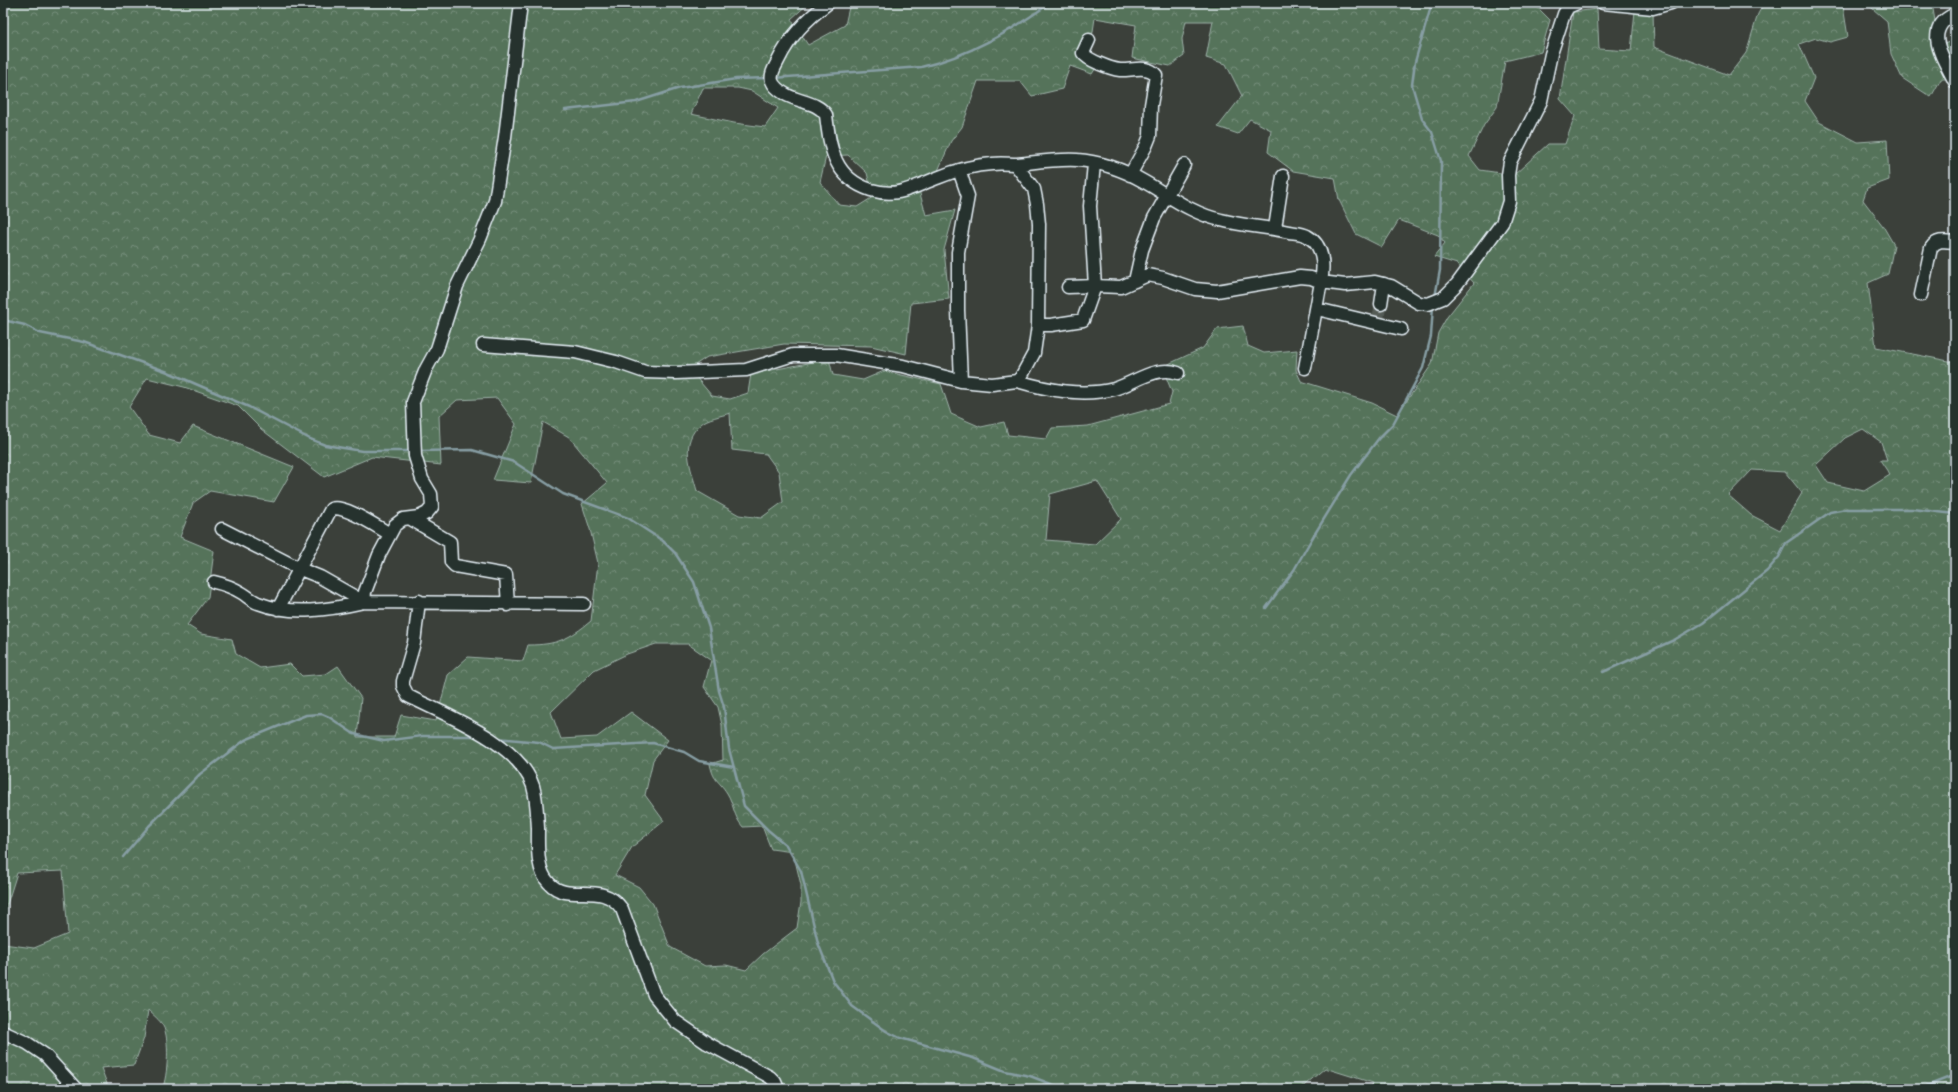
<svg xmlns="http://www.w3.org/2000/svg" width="1958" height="1092" viewBox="0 0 1958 1092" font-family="Kalam,sans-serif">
<defs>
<pattern id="forest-crowns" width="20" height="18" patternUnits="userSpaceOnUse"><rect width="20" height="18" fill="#55735a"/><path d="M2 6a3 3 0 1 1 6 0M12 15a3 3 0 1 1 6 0" fill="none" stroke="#768e7b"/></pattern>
</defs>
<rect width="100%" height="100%" fill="#3b403a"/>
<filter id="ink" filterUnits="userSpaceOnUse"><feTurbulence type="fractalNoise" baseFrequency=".025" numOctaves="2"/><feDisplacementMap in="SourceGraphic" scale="8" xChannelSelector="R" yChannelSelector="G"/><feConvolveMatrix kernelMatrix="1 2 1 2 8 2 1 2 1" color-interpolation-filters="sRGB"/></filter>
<g filter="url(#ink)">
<!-- forest -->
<path fill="url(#forest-crowns)" stroke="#9eb2a9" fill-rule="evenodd" d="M3,3H809L791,19L808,45L845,25L850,3H1533L1550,20L1541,52L1505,61L1497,107L1484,125L1469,156L1480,170L1514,175L1548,144H1565L1575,116L1560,99L1573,12L1597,9L1599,49L1631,51L1635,11L1653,13L1654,47L1729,75L1746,53L1758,14L1764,3H1853L1843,6L1848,37L1830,42L1816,38L1799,44L1814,78L1805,101L1819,122L1858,142L1887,140L1889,180L1867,188L1863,200L1883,226L1894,245L1888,274L1868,283L1876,347L1954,362L1955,360V1089H1370L1373,1083L1325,1068L1300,1089H162C168,1077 170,1038 163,1026C160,1020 153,1015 148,1010L144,1038L134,1065L101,1068L109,1089H3V944L34,948L68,934L63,871L17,873L3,917ZM1095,18L1136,25L1132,58L1170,66L1184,56L1182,39L1186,21H1213L1206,58L1226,64L1242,96L1218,127L1238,134L1250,119L1271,130L1268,152L1293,171L1335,178L1339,200L1356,234L1382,247L1399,220L1438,235L1445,243L1434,257L1457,264L1474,283L1447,317L1438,333L1432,364L1397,415L1372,403L1301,381L1296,370L1297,350L1264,353L1248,346L1243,326L1217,329L1203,348L1162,367L1172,392L1169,404L1088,426L1052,428L1046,439L1008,435L1004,422L981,427L951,414L941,384L884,371L863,380L833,375L829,359L751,374L748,393L730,399L712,396L689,369L707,357L784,344L871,346L906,354L911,303L949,299L944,250L955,210L926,215L917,183L937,173L951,141L962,127L978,81H1020L1032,96L1062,89L1070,66L1092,74L1099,63L1089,58ZM703,88H738L752,91L778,108L765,127L734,123L691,114ZM848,155L867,173L873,197L857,207L839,205L820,182L826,156ZM147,378L184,387L238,406L261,429L324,477L372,457L441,465L439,416L457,400L497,398L516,424L493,480L531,483L543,422L569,437L607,483L582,504L590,529L598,563L591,621C569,639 557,645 528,645L523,661L468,657L448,675L436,721L401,715L394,737H357L361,698L338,666L326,674L302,676L290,664L260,668L236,654L232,639L201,634L187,625L208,597L214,551L180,537L193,503L210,491L274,502L294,467L193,426L180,443L149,435L129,407ZM730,413L732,450L766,454L779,472L783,502L761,518L739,515L697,491C691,468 679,442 701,424C707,418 722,416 730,413ZM1863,429L1881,442L1887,460H1880L1890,475L1864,491L1828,483L1816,465L1845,438ZM1752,470L1785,472L1802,493L1780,530L1751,515L1728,495ZM1097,481L1121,519L1095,544L1046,540L1050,494ZM656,644H688L711,660L704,687L718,707L722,725L723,760L710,764C714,782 718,779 727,793C734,804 733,816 743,827L762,826L771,849L793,852L801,885V902L797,928L763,954L746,970L726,965L705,966L670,947L653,904L639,887L615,875L632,847L664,821L645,795L653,760L668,740L631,712L597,737L561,739L551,712L594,670L627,654Z
M1866,3H1932L1935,21L1944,44L1955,40V79H1941L1931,97L1902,78L1891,54L1887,21Z"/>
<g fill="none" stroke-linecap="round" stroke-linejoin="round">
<!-- stream -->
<path stroke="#879ea4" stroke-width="2.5" d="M1432,3L1415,62L1412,85L1422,119L1432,132L1441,161L1440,270L1435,297
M774,78L921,67C969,56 1011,31 1050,3
M565,110L636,102L680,88L736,79L767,78
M3,320L25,325L40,333L84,342L168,372L249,407L310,439L325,445L362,451H411
M418,451L472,450L514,462L563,494L628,518L663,541L675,553L694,582L709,628L719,691L724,707L729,749L744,806L768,830L786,845L801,871L818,943L833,981L852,1006L886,1031L900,1038L973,1058L1005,1071L1030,1076L1064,1089
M1266,608L1294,570L1311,540L1351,475L1379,438L1393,424L1423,368L1431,336L1433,306
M1603,672L1674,640L1703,623L1767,571L1779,557L1786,543L1830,512L1846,509H1912L1955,514
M497,738L539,742L553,749L653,743L684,752L699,761L734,767
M123,857L149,826L200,774L245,740L306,715L322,714L329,717L354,734L384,741L422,736H477
M1919,1089L1955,1075"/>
<!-- minor-tunnel -->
<path stroke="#555b56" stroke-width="12" stroke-dasharray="12 6" stroke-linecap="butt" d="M1378,318L1381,304"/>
<defs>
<path id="minor" d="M521,3L505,137L495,201L480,239L457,286L437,349L426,369L413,402L415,456L422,479L431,494L432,507L427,513L419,517L403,519L395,525L379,555L365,592L364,602L584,604
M828,3C807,19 790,36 778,61C775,67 770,74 772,81C774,87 780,91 785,94C798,102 818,102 826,115C830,149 834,178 871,190C898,198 913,187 937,178C954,171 974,165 992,164C1000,163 1009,164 1017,164C1037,162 1057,159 1077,160C1098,161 1124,170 1143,181C1168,195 1192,214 1221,220C1243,226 1267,227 1289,232C1295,233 1302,233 1307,236C1324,245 1324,266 1321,282L1345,285L1375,282L1391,286L1419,303L1428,304L1443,298L1457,284L1502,223L1509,201L1508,175L1510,162L1541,101L1551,54L1564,14L1568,7L1577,3
M1603,3L1653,8L1671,3
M1955,14C1921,29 1944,59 1955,82
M1089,40L1083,53C1087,60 1111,69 1120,70C1130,71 1148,64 1156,75L1151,105L1150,136L1146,146L1130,175
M1015,164L1034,189L1037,204L1039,224L1038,325
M959,170L968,196L958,252V310L961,381
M1275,228L1283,176
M1135,281L1142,250L1154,218L1184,165
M1068,287L1095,286L1090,206L1094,164
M1921,295L1931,248C1937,239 1945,241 1955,242
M1381,304L1384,284
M1317,309L1401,329
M483,345L575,352L616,362L645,372L676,373L746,370L793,355H836L903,366L961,381L992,384L1017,381L1021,377L1034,353L1038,325H1051L1083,320L1095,286L1121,287L1148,275L1163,278L1195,289L1217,291L1300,277L1311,278L1321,282L1305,368
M1017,381C1048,390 1082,397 1114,389C1135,383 1155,365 1178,373
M411,519L450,542L451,562L455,566L506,575L508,605
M222,529L300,569L320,577L364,602
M214,582C223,584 234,588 242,593C247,596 252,601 258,603C292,616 329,610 364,602
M419,601L414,643L403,681V686L408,696C446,715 519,743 533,786C537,800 537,814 538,828C538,845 536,870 549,883C569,905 601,879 622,909L654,995L675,1021L707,1043L770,1077L775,1082L778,1089
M278,609L331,509C344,504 377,527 390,534
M3,1032L27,1043L45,1055L76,1089"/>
</defs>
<!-- minor casing -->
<use href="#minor" stroke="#e8f1f8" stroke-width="15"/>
<!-- minor -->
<use href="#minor" stroke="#26332d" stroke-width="12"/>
</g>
</g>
<!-- margin -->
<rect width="1958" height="1092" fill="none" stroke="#26332d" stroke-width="16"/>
<rect x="8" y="8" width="1942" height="1076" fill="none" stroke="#e8f1f8" stroke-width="1.5" filter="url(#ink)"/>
</svg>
